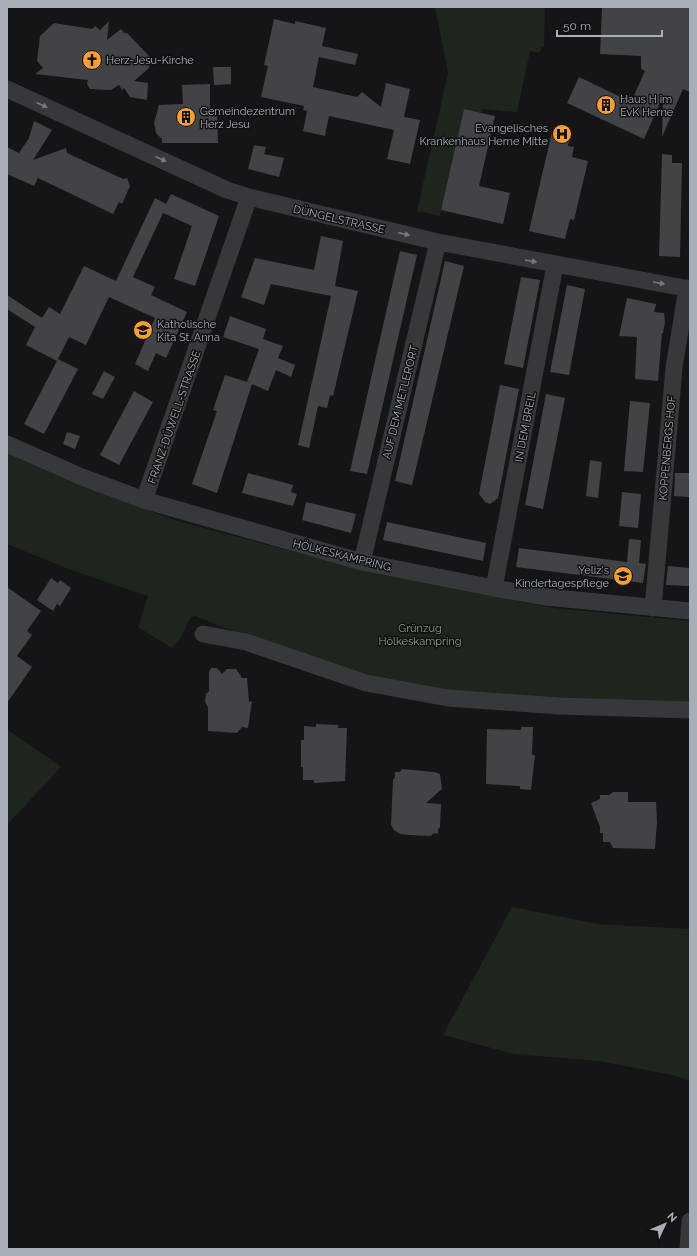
<svg xmlns="http://www.w3.org/2000/svg" width="697" height="1256" viewBox="0 0 697 1256" font-family="Raleway,sans-serif">
<rect width="100%" height="100%" fill="#151517"/>
<!-- green -->
<path fill="#1d251d" d="M435,7H545L544,47H542L539,53L530,51L517,112L483,109L481,113L464,109L440,216L417,211L448,73Z
M7,453L60,477L177,521L356,568L553,608L690,621V703L538,698L467,694L375,678L291,654L195,616L190,618L181,638L172,648L138,627L148,596L71,570L7,544Z
M7,729L61,767L7,825Z
M512,907L598,924L690,929V1081L672,1075L599,1061L514,1054L443,1035Z"/>
<!-- building -->
<path fill="#414347" d="M690,7V92L683,89L662,137L663,96L644,139L567,103L579,77L631,102L645,71L641,69V56L600,54L602,8Z
M274,19L295,24V21L326,28L322,46L358,54L355,65L319,57L313,87L357,97L362,92L381,107L386,83L410,89L404,117L420,120L410,164L387,159L394,130L329,116L325,136L303,131L307,111L303,110L304,106L261,97L268,66L264,65Z
M109,21L107,40L121,29L124,33H127L150,57L149,68L134,81L148,83L147,100L130,97L124,88L122,90L119,85L111,90L90,89L87,84L88,80L35,74L43,68L37,61L40,36L54,23L92,29L95,26L100,30Z
M213,67H231V84L214,85Z
M210,84V108L217,109L218,143H162V139L156,133L154,123L159,105L183,104L182,85Z
M464,109L495,116L479,186L510,193L503,224L441,210Z
M34,121L52,130L33,160L66,148L67,153L123,179L127,178L130,186L122,204L119,202L113,214L38,178L34,186L7,174V147L19,153L29,138Z
M552,132L570,136L568,146L574,147L572,157L588,161L574,220L570,219L565,239L529,231Z
M254,145L266,147L264,154L284,158L279,177L248,169Z
M662,154L672,155V163H682L680,257L659,256Z
M171,194L219,216L195,286L174,279L192,226L163,213L133,277L155,287L151,295L187,312L166,358L156,353L148,371L135,364L155,318L109,297L86,345L69,337L57,361L26,345L35,327L7,309V295L42,318L49,307L60,314L84,266L116,281L155,198L166,204Z
M321,236L343,241L335,286L358,291L333,396L330,395L327,408L318,406L309,448L298,445L331,296L271,284L264,305L241,297L255,258L314,270Z
M400,251L417,255L367,474L350,471Z
M445,261L464,266L412,485L395,481Z
M521,277L540,280L523,368L504,364Z
M567,285L585,289L569,375L550,372Z
M627,298L656,304L654,312L664,313L665,322L663,333H662L658,381L635,379L637,337L619,336Z
M230,316L266,329L263,339L283,346L278,358L295,365L291,377L276,370L268,391L252,384L217,493L192,484L217,411L213,410L225,375L250,383L247,382L259,349L223,337Z
M58,359L78,369L44,434L24,424Z
M104,371L115,377L103,399L92,394Z
M500,385L519,389L498,498L490,504L485,502L479,494Z
M134,391L153,402L119,465L100,455Z
M546,394L565,398L543,509L525,505Z
M630,401L650,403L643,472L624,471Z
M67,432L80,436L75,449L63,444Z
M590,460L602,462L598,498L586,496Z
M248,473L293,485L291,492L297,494L293,506L242,493Z
M675,473H690V497L674,496Z
M622,492L641,494L638,528L619,526Z
M306,502L356,514L351,533L302,520Z
M387,522L486,543L483,561L383,540Z
M629,539L641,540L639,563L646,564L643,583L516,567L519,548L627,562Z
M668,566L690,568V586L666,585Z
M51,578L58,583L60,580L71,588L60,606L57,604L53,611L37,600Z
M7,587L41,611L27,631L32,635L17,656L32,667L7,703Z
M211,668H217L222,674L227,669H236L242,678H247L249,702L252,701L248,728L242,727L237,733L208,731V707L205,702L206,694L209,691V672Z
M316,724L338,725V728H347L345,781L314,783V780H303V767H301V740H304V726L316,727Z
M521,727H533L532,755H535L531,790L520,789V786L486,784L487,729L521,730Z
M402,769L434,772L440,774L442,789L426,803L441,804L440,827L438,829V834L434,833L431,836L409,835L400,834L394,830L391,825L393,780L395,778V772H400Z
M613,792H628V802H656L657,822L655,849L613,848L610,842H603V833H600V827L591,803L600,799V795H609Z"/>
<g fill="none" stroke-linecap="round" stroke-linejoin="round">
<!-- minor -->
<path stroke="#36383c" stroke-width="17" d="M7,89L227,190L249,197L438,242L690,289
M7,444L82,477L144,500L362,562L494,588L546,597L690,611
M144,500L249,197
M362,562L438,242
M494,588L555,265
M653,608L674,368L687,288
M203,634L246,642L366,683L448,698L559,706L690,710
M688,1249L690,1221"/>
</g>
<!-- one-way arrows -->
<defs><path id="oneway-solid" d="M-6-.8H1V-3.2L6.5 0L1 3.2V.8H-6Z"/></defs>
<g fill="#747980">
<use href="#oneway-solid" transform="translate(42 105) rotate(24)"/>
<use href="#oneway-solid" transform="translate(161 159) rotate(25)"/>
<use href="#oneway-solid" transform="translate(404 234) rotate(13)"/>
<use href="#oneway-solid" transform="translate(531 261) rotate(10)"/>
<use href="#oneway-solid" transform="translate(659 283) rotate(10)"/>
</g>
<!-- icons -->
<defs>
<symbol id="church-disc" viewBox="-11 -11 22 22"><circle r="9.5" fill="#f69f2e" stroke="#101012"/><path d="M-1.2-6h2.4v3.5h3.3v2.4h-3.3V6h-2.4V-.1h-3.3v-2.4h3.3Z" fill="#111"/></symbol>
<symbol id="building-disc" viewBox="-11 -11 22 22"><circle r="9.5" fill="#f69f2e" stroke="#101012"/><path d="M-4-6H4V6H1V3H-1V6H-4ZM-2.5-4.3h1.7v1.8h-1.7ZM.8-4.3h1.7v1.8H.8ZM-2.5-1h1.7V.8h-1.7ZM.8-1h1.7V.8H.8Z" fill="#111"/></symbol>
<symbol id="hospital-disc" viewBox="-11 -11 22 22"><circle r="9.5" fill="#f69f2e" stroke="#101012"/><path d="M-5-5h3v3.5h4V-5h3V5h-3V1.5h-4V5h-3Z" fill="#111"/></symbol>
<symbol id="school-disc" viewBox="-11 -11 22 22"><circle r="9.5" fill="#f69f2e" stroke="#101012"/><path d="M0-5L7-2L0 1L-7-2ZM-4 1L0 2.5L4 1V4Q0 6-4 4Z" fill="#111"/></symbol>
</defs>
<g fill-rule="evenodd">
<use href="#church-disc" x="81" y="49" width="22" height="22"/>
<use href="#building-disc" x="595" y="94" width="22" height="22"/>
<use href="#building-disc" x="175" y="106" width="22" height="22"/>
<use href="#hospital-disc" x="551" y="123" width="22" height="22"/>
<use href="#school-disc" x="132" y="319" width="22" height="22"/>
<use href="#school-disc" x="612" y="565" width="22" height="22"/>
</g>
<g text-anchor="middle" stroke-width="3" stroke-linejoin="round" paint-order="stroke">
<!-- poi labels -->
<g font-size="11" fill="#a7aeb8" stroke="#101012" text-anchor="start">
<text x="106" y="64">Herz-Jesu-Kirche</text>
<text x="620" y="103">Haus H im<tspan x="620" dy="13">EvK Herne</tspan></text>
<text x="200" y="115">Gemeindezentrum<tspan x="200" dy="13">Herz Jesu</tspan></text>
<text x="548" y="132" text-anchor="end">Evangelisches<tspan x="548" dy="13">Krankenhaus Herne Mitte</tspan></text>
<text x="157" y="328">Katholische<tspan x="157" dy="13">Kita St. Anna</tspan></text>
<text x="609" y="574" text-anchor="end">Yeliz's<tspan x="609" dy="13">Kindertagespflege</tspan></text>
</g>
<!-- street labels -->
<g font-size="11" fill="#a7aeb8" stroke="#101012">
<text transform="translate(339 219) rotate(13)" y="4">DÜNGELSTRASSE</text>
<text transform="translate(400 402) rotate(-76)" y="4">AUF DEM METLERORT</text>
<text transform="translate(174 417) rotate(-71)" y="4">FRANZ-DÜWELL-STRASSE</text>
<text transform="translate(525 427) rotate(-79)" y="4">IN DEM BREIL</text>
<text transform="translate(667 448) rotate(-85)" y="4">KOPPENBERGS HOF</text>
<text transform="translate(342 555) rotate(14)" y="4">HÖLKESKAMPRING</text>
</g>
<!-- park labels -->
<g font-size="11" fill="#7fa37d" stroke="#101012">
<text x="420" y="632">Grünzug<tspan x="420" dy="13">Hölkeskampring</tspan></text>
</g>
</g>
<!-- border -->
<rect width="697" height="1256" fill="none" stroke="#a7aeb8" stroke-width="16"/>
<!-- north arrow -->
<g transform="translate(665 1224) rotate(46)" stroke="#101012" stroke-width="3" paint-order="stroke">
<path d="M0-3L7 15L0 10L-7 15Z" fill="#a7aeb8"/>
<text y="-6" font-size="11" font-weight="bold" text-anchor="middle" fill="#a7aeb8">N</text>
</g>
<!-- scale -->
<path d="M557 30v6h105v-6" fill="none" stroke="#a7aeb8" stroke-width="2"/>
<text x="563" y="30" font-size="12" fill="#a7aeb8" stroke="#101012" stroke-width="3" paint-order="stroke">50 m</text>
</svg>
